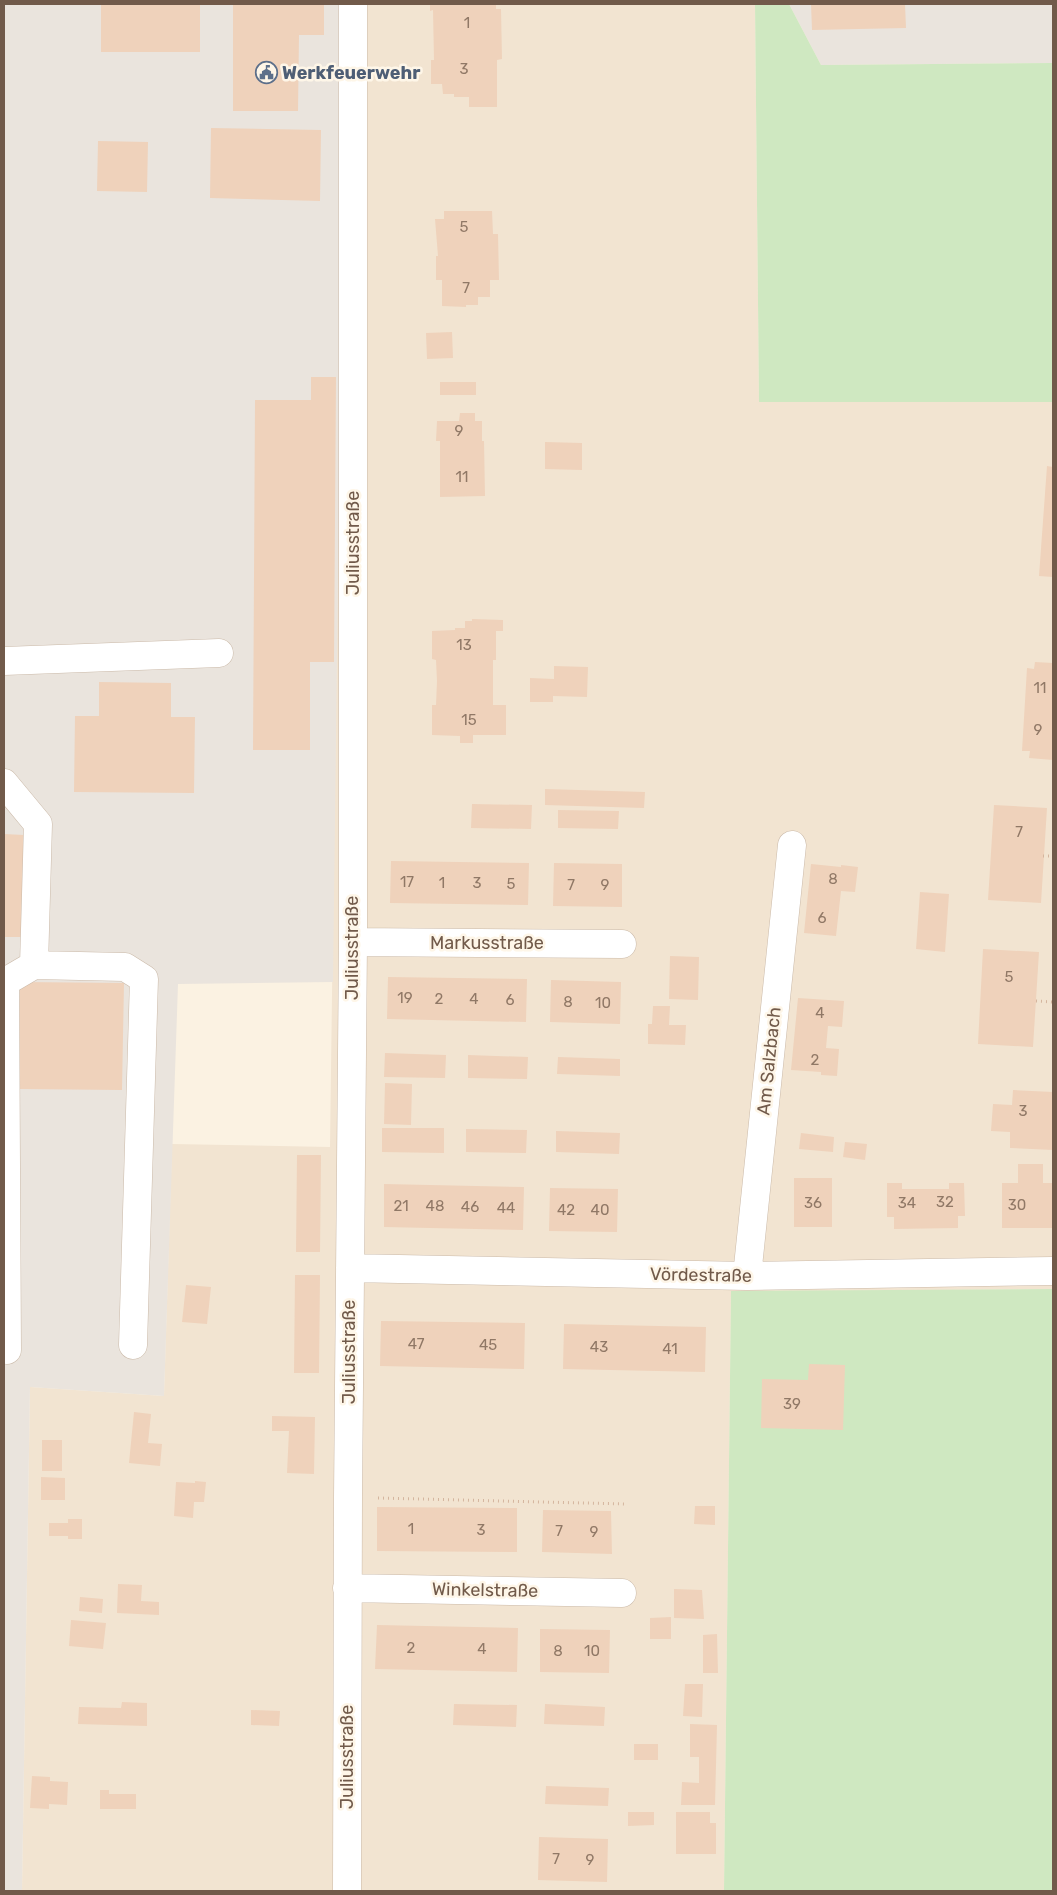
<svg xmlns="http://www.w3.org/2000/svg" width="1057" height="1895" viewBox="0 0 1057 1895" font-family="Rubik,sans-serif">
<rect width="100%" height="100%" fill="#fbf2e2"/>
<!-- residential -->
<path fill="#f2e4d1" d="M345,4H755L759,402H1053V1289L731,1292L724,1891H22L30,1387L164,1396L172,1144L330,1147Z"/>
<!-- industrial -->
<path fill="#eae4dd" d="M4,4H345L333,982L178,984L164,1396L30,1387L22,1891H4Z
M789,4H1053V63L821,65Z"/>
<!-- green -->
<path fill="#cfe8c1" d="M755,4H789L821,65L1053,63V402H759Z
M1053,1289V1891H724L731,1291Z"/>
<!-- building -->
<path fill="#efd2bb" d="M101,4H200V52H101Z
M233,4H324V35H299L298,111H233Z
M430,4H496V9H501L502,59L497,60V107H469V97H454V94H443L442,84H431V60H434L433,10L430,11Z
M811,4H905L906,28L812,30Z
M211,128L321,130L320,201L210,198Z
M98,141L148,142L147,192L97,191Z
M444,211H492L493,234H498L499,280H490V297H478V305H466V307L442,306V280H436V256H438L435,219H444Z
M452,332L453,358L427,359L426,333Z
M311,377H336L334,662H310V750H253L255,400H311Z
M440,382H476V395H440Z
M460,413H475V421H482V441H484L485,496L440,497V441H436L437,421H459Z
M545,442L582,443V470L545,469Z
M1047,466L1053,467V577L1039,576Z
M472,619L503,620V631H496V660H493V705H506V735H473V743H460V736L432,735V705H436L437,681L436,660L432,659V631L455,630V628H465V621H472Z
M1035,662L1053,663V760L1029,758L1030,751H1022L1027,668L1034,669Z
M554,666L588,667L587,697L553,696V702H530V678L554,679Z
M99,682L171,683V717H195L194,793L74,792L75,716H99Z
M545,789L645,792L644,808L545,805Z
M472,804L532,805L531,829L471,828Z
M994,805L1047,808L1041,903L988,900Z
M558,810L619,811L618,829L558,828Z
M4,834L24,835L23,937H4Z
M391,861L529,863L528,905L390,903Z
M554,863L622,864V907L553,906Z
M811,864L841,867V865L858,867L855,892L841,891L836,936L804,933Z
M920,892L949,894L945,952L916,949Z
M983,949L1039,952L1033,1047L978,1044Z
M670,956L699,957L698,1000L669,999Z
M388,977L527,979L526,1022L387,1019Z
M551,980L621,982L620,1024L550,1022Z
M20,982L124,983L122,1090L18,1089Z
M798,998L844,1001L842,1027L828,1026L826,1048L839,1049L837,1076L821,1075V1072L791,1070Z
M653,1006H670L669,1025H686L685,1045L648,1044V1024H652Z
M385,1053L446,1055L445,1078L384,1077Z
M468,1055L528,1057L527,1079L468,1078Z
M558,1057L620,1059V1076L557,1074Z
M385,1083L412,1084L411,1125L384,1124Z
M1013,1090L1053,1092V1150L1010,1148V1132L991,1131L993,1104L1012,1105Z
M382,1128H444V1153L382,1152Z
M466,1129L527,1130L526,1153L466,1152Z
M556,1131L620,1133L619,1154L556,1152Z
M801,1133L834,1137L833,1152L799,1149Z
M845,1142L867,1144L865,1160L843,1157Z
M297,1155H321L320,1252H296Z
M1018,1164H1043V1183H1053V1228H1002V1183H1018Z
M794,1178H832V1227H794Z
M887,1183H902V1189H949V1183H964L965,1216H958V1228L894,1229V1217H887Z
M384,1184L524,1187L523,1230L384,1227Z
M550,1188L618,1189L617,1232L549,1231Z
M295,1275H320L319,1373H294Z
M186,1285L211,1287L207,1324L182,1322Z
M381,1321L525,1323L524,1369L380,1366Z
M564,1324L706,1327L705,1372L563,1369Z
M809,1364L845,1365L843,1430L761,1428L762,1379L808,1380Z
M134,1412L151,1414L148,1443L162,1444L160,1466L129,1463Z
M272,1416L315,1417L314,1474L287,1473L289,1431H272Z
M42,1440H62V1471H42Z
M41,1477L65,1478V1500H41Z
M195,1481L206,1482L204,1502H194L193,1518L174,1516L176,1482L195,1483Z
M695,1506H715V1525L694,1524Z
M377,1507L517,1508V1552L377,1551Z
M543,1510L611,1511L612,1554L542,1552Z
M68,1519H82V1539H68V1536H49V1523H68Z
M118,1584L142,1585L141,1601L159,1602V1615L117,1613Z
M674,1589L702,1590L704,1619L674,1618Z
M80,1597L103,1599L102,1613L79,1611Z
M671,1617V1639H650V1618Z
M71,1620L106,1623L103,1649L69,1646Z
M377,1625L518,1628L517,1672L375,1669Z
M540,1629L610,1630L609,1673L540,1672Z
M717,1634L718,1673H703V1635Z
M685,1684H703L702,1717L683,1716Z
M122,1702L147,1703V1726L78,1724L79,1707L121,1708Z
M454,1704L517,1705L516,1727L453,1725Z
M545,1704L605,1707L604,1726L544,1724Z
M251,1710L280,1711L279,1726L251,1725Z
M690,1724L717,1725L715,1805H681L682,1782L699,1783V1757H690Z
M634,1744H658V1760H634Z
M32,1776L50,1777V1781L68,1782L67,1805L49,1804V1809L30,1808Z
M546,1786L609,1788L608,1806L545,1804Z
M100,1790H109V1794H136V1809H100Z
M628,1812H654V1825L628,1826Z
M676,1812H710V1823H716V1854H676Z
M539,1837L608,1839L607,1882L538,1880Z"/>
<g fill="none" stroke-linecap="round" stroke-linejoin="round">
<defs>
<path id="minor" d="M4,661L219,653
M4,783L38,824L34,965
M353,942L622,944
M350,1268L747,1276L1053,1271
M747,1276L792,845
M7,1350L5,982L34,965L125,967L144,979L133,1345
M347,1588L622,1593
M347,1891L348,1497L353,942V4"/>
</defs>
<!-- minor casing -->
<use href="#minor" stroke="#cbbaa9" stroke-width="29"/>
<!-- path -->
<path stroke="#d4b59e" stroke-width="3" stroke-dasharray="1 4" stroke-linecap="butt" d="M1043,856H1053
M1036,1001L1053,1002
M378,1498L625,1504"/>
<!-- minor -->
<use href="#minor" stroke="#fff" stroke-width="28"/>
</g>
<!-- icons -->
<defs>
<symbol id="civic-ring" viewBox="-11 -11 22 22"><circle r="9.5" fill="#fef6e8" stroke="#5c6f8a" stroke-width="1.5"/><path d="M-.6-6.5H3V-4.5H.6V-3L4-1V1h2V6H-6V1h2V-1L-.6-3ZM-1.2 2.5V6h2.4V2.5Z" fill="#5c6f8a"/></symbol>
</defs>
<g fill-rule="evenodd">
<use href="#civic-ring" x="254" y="60" width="25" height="25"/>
</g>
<g text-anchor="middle" stroke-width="5" stroke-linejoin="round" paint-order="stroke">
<!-- number labels -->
<g font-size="15" fill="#907866">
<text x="467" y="28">1</text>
<text x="464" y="74">3</text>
<text x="464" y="232">5</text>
<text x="466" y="293">7</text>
<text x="459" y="436">9</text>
<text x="462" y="482">11</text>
<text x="464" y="650">13</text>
<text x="1040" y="693">11</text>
<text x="469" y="725">15</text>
<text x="1038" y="735">9</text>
<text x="1019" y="837">7</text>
<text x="833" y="884">8</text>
<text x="407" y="887">17</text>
<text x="442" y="888">1</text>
<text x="477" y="888">3</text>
<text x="511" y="889">5</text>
<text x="571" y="890">7</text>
<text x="605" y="890">9</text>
<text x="822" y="923">6</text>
<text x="1009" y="982">5</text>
<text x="405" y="1003">19</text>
<text x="439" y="1004">2</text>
<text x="474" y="1004">4</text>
<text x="510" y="1005">6</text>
<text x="568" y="1007">8</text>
<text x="603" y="1008">10</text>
<text x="820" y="1018">4</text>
<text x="815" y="1065">2</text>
<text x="1023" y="1116">3</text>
<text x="945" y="1207">32</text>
<text x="813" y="1208">36</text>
<text x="907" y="1208">34</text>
<text x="1017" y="1210">30</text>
<text x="401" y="1211">21</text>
<text x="435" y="1211">48</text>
<text x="470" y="1212">46</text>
<text x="506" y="1213">44</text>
<text x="566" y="1215">42</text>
<text x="600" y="1215">40</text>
<text x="416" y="1349">47</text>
<text x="488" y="1350">45</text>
<text x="599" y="1352">43</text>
<text x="670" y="1354">41</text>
<text x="792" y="1409">39</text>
<text x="411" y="1534">1</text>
<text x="481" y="1535">3</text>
<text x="559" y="1536">7</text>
<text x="594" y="1537">9</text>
<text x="411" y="1653">2</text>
<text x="482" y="1654">4</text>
<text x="558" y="1656">8</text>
<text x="592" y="1656">10</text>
<text x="556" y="1864">7</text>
<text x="590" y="1865">9</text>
</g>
<!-- service labels -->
<g font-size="18" font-weight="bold" fill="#4e5e75" stroke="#fef6e8" text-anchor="start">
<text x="282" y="79">Werkfeuerwehr</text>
</g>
<!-- street labels -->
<g font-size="18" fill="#715a4a" stroke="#fef6e8">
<text transform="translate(353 543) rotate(-90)" y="6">Juliusstraße</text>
<text x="487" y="949">Markusstraße</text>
<text transform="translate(352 948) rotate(-90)" y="6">Juliusstraße</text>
<text transform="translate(769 1061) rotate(-84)" y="6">Am Salzbach</text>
<text transform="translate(701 1275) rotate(1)" y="6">Vördestraße</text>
<text transform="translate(349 1352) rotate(-90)" y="6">Juliusstraße</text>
<text transform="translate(485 1590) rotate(1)" y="6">Winkelstraße</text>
<text transform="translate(347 1757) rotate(-90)" y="6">Juliusstraße</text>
</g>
</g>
<!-- border -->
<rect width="1057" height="1895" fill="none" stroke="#715a4a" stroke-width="10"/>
</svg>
